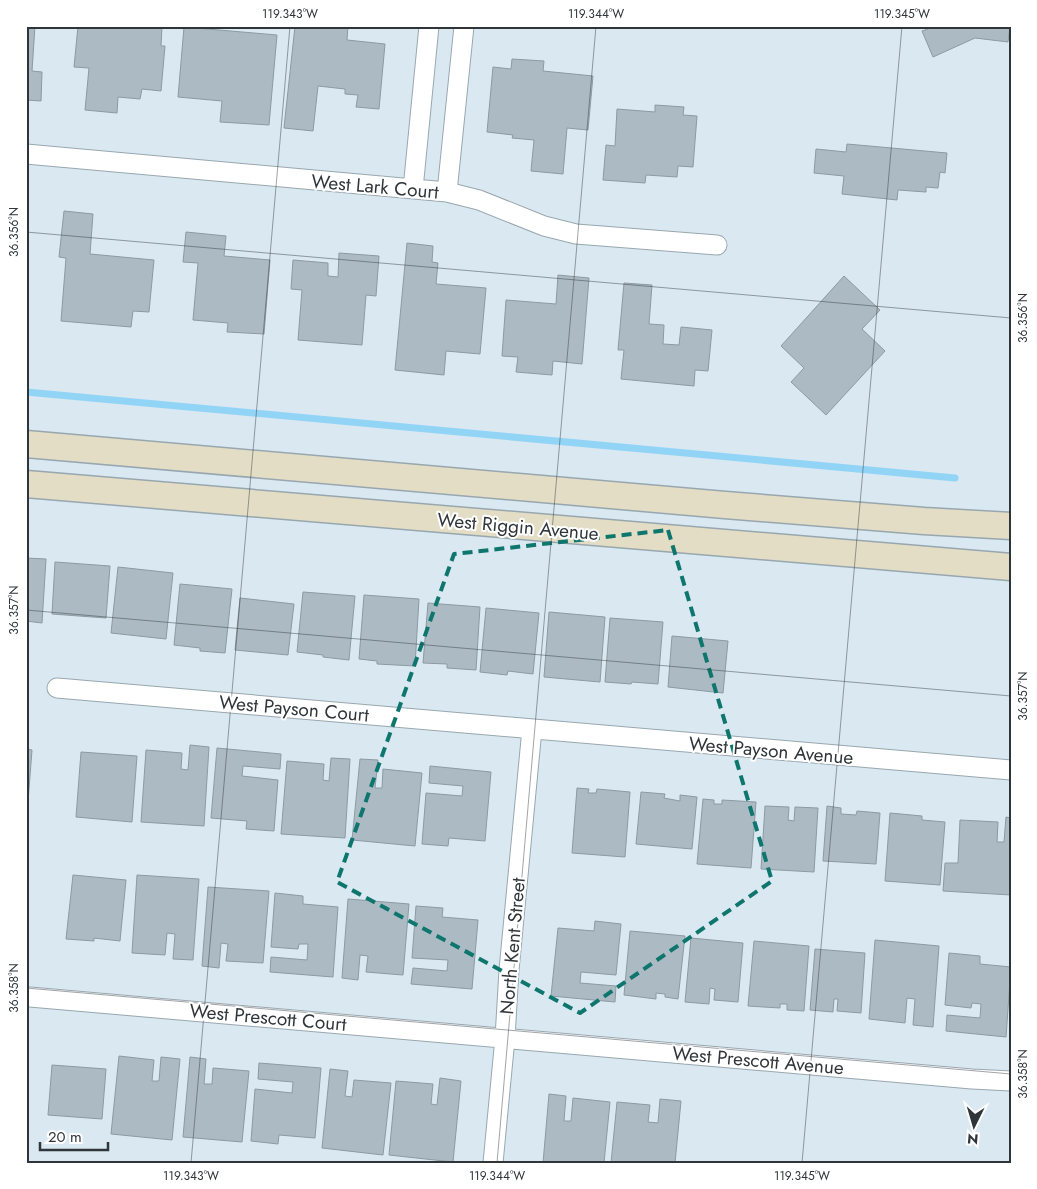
<svg xmlns="http://www.w3.org/2000/svg" width="1037" height="1189" viewBox="0 0 1037 1189" font-family="Jost,sans-serif">
<rect width="100%" height="100%" fill="#d9e8f1"/>
<g fill="none" stroke-linecap="round" stroke-linejoin="round">
<!-- stream -->
<path stroke="#92d4f6" stroke-width="7" d="M26,392L955,478"/>
</g>
<!-- building -->
<path fill="#acbbc3" stroke="#8c9ba2" d="M26,26H35L32,71L42,72L41,101L26,100Z
M78,26H162L161,46H165L161,91L142,89L140,99L118,97L117,113L85,110L89,68L74,67Z
M295,26H348L347,40L385,44L379,109L356,107L358,95L345,94V89L318,86L313,131L284,128Z
M936,26H1010L1008,42L975,38L933,57L922,31Z
M184,27L277,35L269,125L220,122L222,101L178,97Z
M512,59L544,61L543,71L593,76L588,130L567,128L563,174L531,171L534,140L512,138L513,135L487,132L493,67L511,69Z
M655,105L684,107L683,115L697,116L693,167L678,166L677,177L646,175L645,183L603,180L606,145L615,146L617,109L655,112Z
M847,144L947,153L945,173L940,172L938,188L926,187V192L898,190L897,200L842,194L844,176L814,173L816,149L846,152Z
M64,211L93,214L90,254L154,260L149,312L133,311L131,327L61,321L66,258L59,257Z
M186,232L226,236L224,256L270,260L264,334L227,332L228,323L193,320L198,263L183,262Z
M407,243L433,246L432,262L438,263L436,284L486,288L480,354L446,351L444,375L395,370Z
M339,253L379,256L376,296L366,295L362,345L298,340L302,290L291,289L293,260L328,263V276L338,277Z
M558,275L589,278L582,364L553,361L552,375L516,372L518,357L502,356L506,300L556,304Z
M844,276L880,310L862,329L885,351L826,415L791,382L804,368L781,346Z
M624,283L652,285L649,324L664,325L663,344L679,345L681,327L712,330L708,371L695,370L694,386L621,379L624,350H618Z
M26,558L46,559L42,623L26,621Z
M55,562L110,566L106,618L52,614Z
M118,567L173,573L166,639L111,633Z
M180,584L232,589L225,653L200,651V648L174,645Z
M303,592L355,596L349,660L323,657V655L297,652Z
M364,595L419,599L415,666L377,664V661L359,659Z
M240,598L294,604L288,655L235,650Z
M428,603L480,607L476,670L447,668V664L423,663Z
M486,608L539,613L533,674L508,671L507,675L480,672Z
M549,612L605,617L600,682L544,677Z
M610,618L663,622L658,684L632,682L631,684L605,682Z
M672,636L728,641L723,693L668,687Z
M190,745L209,747L204,826L141,822L146,750L182,753L181,769L188,770Z
M217,748L281,754L280,769L243,766L242,776L278,780L274,831L246,829L247,821L211,818Z
M26,749L32,750L27,815H26Z
M81,752L137,756L132,822L76,817Z
M331,758L350,759L345,838L281,834L287,761L324,764L323,780L329,781Z
M360,759L378,760L375,788H382L383,769L422,773L415,846L352,840Z
M430,766L491,772L485,841L449,838L448,846L422,844L426,793L462,796L463,786L429,783Z
M577,788L589,789L588,793H596L597,789L630,792L625,857L572,853Z
M641,792L665,794L664,798L680,801V795L697,797L692,849L636,844Z
M703,799L714,800V804H722V800L756,802L751,868L697,864Z
M765,806L789,807L788,820L794,821L795,807L818,808L814,872L761,869Z
M827,806L841,808V814L856,815L857,811L880,813L876,864L823,861Z
M890,813L922,816V820L945,822L940,885L885,881Z
M1006,817L1011,818V895L943,891L945,863H958L960,820L998,822L997,842H1004Z
M73,875L126,880L120,941L94,938V941L66,939Z
M137,875L199,879L193,960L173,959L175,934L167,933L165,955L132,953Z
M208,887L269,891L263,963L226,961L228,944L221,943L219,968L202,966Z
M275,893L303,896V904L338,907L333,977L270,972L271,957L307,960L308,944H299L298,949L271,947Z
M348,899L409,904L403,975L366,972L368,956L360,955L358,980L342,978Z
M416,906L443,908L442,917L478,920L472,989L411,984L413,968L447,971L448,960L412,958Z
M595,921L621,924L616,975L581,972L580,983L616,986L615,1002L551,996L558,928L594,931Z
M630,931L685,936L678,999L665,997V994L656,993V999L624,995Z
M691,938L743,943L738,1002L714,1000L715,989L710,988L709,1004L685,1002Z
M875,940L939,946L933,1027L913,1025L915,999L907,998L905,1023L869,1019Z
M754,941L809,946L804,1011L787,1010V1004H780V1008L748,1006Z
M815,949L865,953L861,1013L837,1011L838,999H834L833,1012L810,1010Z
M949,953L980,956V964L1011,967L1006,1037L946,1031L947,1015L980,1018L981,1004L972,1003L971,1008L945,1005Z
M119,1056L154,1060L152,1081H159L161,1057L180,1059L172,1140L111,1134Z
M190,1057L206,1059L204,1084H212L213,1068L249,1071L242,1142L183,1137Z
M259,1063L321,1068L315,1138L279,1135L278,1144L251,1141L255,1089L292,1093L293,1082L258,1079Z
M52,1065L106,1069L102,1119L48,1115Z
M330,1069L348,1071L345,1096L352,1097L354,1080L391,1083L383,1155L322,1148Z
M440,1078L461,1081L453,1162L389,1155L396,1081L433,1084L431,1104L437,1105Z
M549,1094L566,1096L564,1121H571L573,1098L610,1102L604,1163H543Z
M660,1099L681,1101L675,1163H611L617,1102L650,1105L648,1122L658,1123Z"/>
<g fill="none" stroke-linecap="round" stroke-linejoin="round">
<defs>
<path id="street" d="M26,154L447,192L479,200L544,226L576,234L717,245
M413,189L429,26
M447,192L464,26
M57,688L1011,770
M30,997L972,1079L1011,1081
M493,1163L505,1038L509,970L532,729"/>
<path id="secondary" d="M26,444L725,505L924,521L1011,526
M26,484L1011,567"/>
</defs>
<!-- street casing -->
<use href="#street" stroke="#98a7af" stroke-width="21"/>
<!-- secondary casing -->
<use href="#secondary" stroke="#98a7af" stroke-width="29"/>
<!-- street -->
<use href="#street" stroke="#fff" stroke-width="19"/>
<!-- secondary -->
<use href="#secondary" stroke="#e2ddc4" stroke-width="26"/>
</g>
<!-- marked area -->
<path fill="none" stroke="#0f766e" stroke-width="4" stroke-dasharray="10 6" stroke-linejoin="round" d="M668,530L772,881L580,1013L337,882L454,554Z"/>
<!-- ticks -->
<path fill="none" stroke="#2f3539" stroke-width="1" stroke-opacity="0.45" d="M26,232L1011,318M26,610L1011,696M26,988L1011,1074M191,1163L290,26M497,1163L596,26M802,1163L902,26"/>
<g text-anchor="middle" stroke-width="4" stroke-linejoin="round" paint-order="stroke">
<!-- street labels -->
<g font-size="19" fill="#2f3539" stroke="#fff">
<text transform="translate(375 186) rotate(5)" y="7">West Lark Court</text>
<text transform="translate(518 526) rotate(5)" y="7">West Riggin Avenue</text>
<text transform="translate(294 708) rotate(5)" y="7">West Payson Court</text>
<text transform="translate(771 750) rotate(5)" y="7">West Payson Avenue</text>
<text transform="translate(512 946) rotate(-85)" y="7">North Kent Street</text>
<text transform="translate(268 1017) rotate(5)" y="7">West Prescott Court</text>
<text transform="translate(758 1060) rotate(5)" y="7">West Prescott Avenue</text>
</g>
</g>
<!-- border -->
<rect width="1037" height="1189" fill="none" stroke="#ffffff" stroke-width="55"/>
<!-- north arrow -->
<g transform="translate(974 1126) rotate(185)" stroke="#ffffff" stroke-width="4" paint-order="stroke">
<path d="M0-4L9 19L0 12L-9 19Z" fill="#2f3539"/>
<text y="-8" font-size="14" font-weight="bold" text-anchor="middle" fill="#2f3539">N</text>
</g>
<!-- scale -->
<path d="M40 1142v8h68v-8" fill="none" stroke="#2f3539" stroke-width="2.5"/>
<text x="48" y="1142" font-size="15" fill="#2f3539" stroke="#ffffff" stroke-width="4" paint-order="stroke">20 m</text>
<rect x="28" y="28" width="982" height="1134" fill="none" stroke="#2f3539" stroke-width="2"/>
<g font-size="12" text-anchor="middle" fill="#2f3539">
<text x="290" y="18">119.343°W</text>
<text x="596" y="18">119.344°W</text>
<text x="902" y="18">119.345°W</text>
<text transform="translate(14 232) rotate(-90)" y="4">36.356°N</text>
<text transform="translate(1023 318) rotate(-90)" y="4">36.356°N</text>
<text transform="translate(14 610) rotate(-90)" y="4">36.357°N</text>
<text transform="translate(1023 696) rotate(-90)" y="4">36.357°N</text>
<text transform="translate(14 988) rotate(-90)" y="4">36.358°N</text>
<text transform="translate(1023 1074) rotate(-90)" y="4">36.358°N</text>
<text x="191" y="1180">119.343°W</text>
<text x="497" y="1180">119.344°W</text>
<text x="802" y="1180">119.345°W</text>
</g>
</svg>
